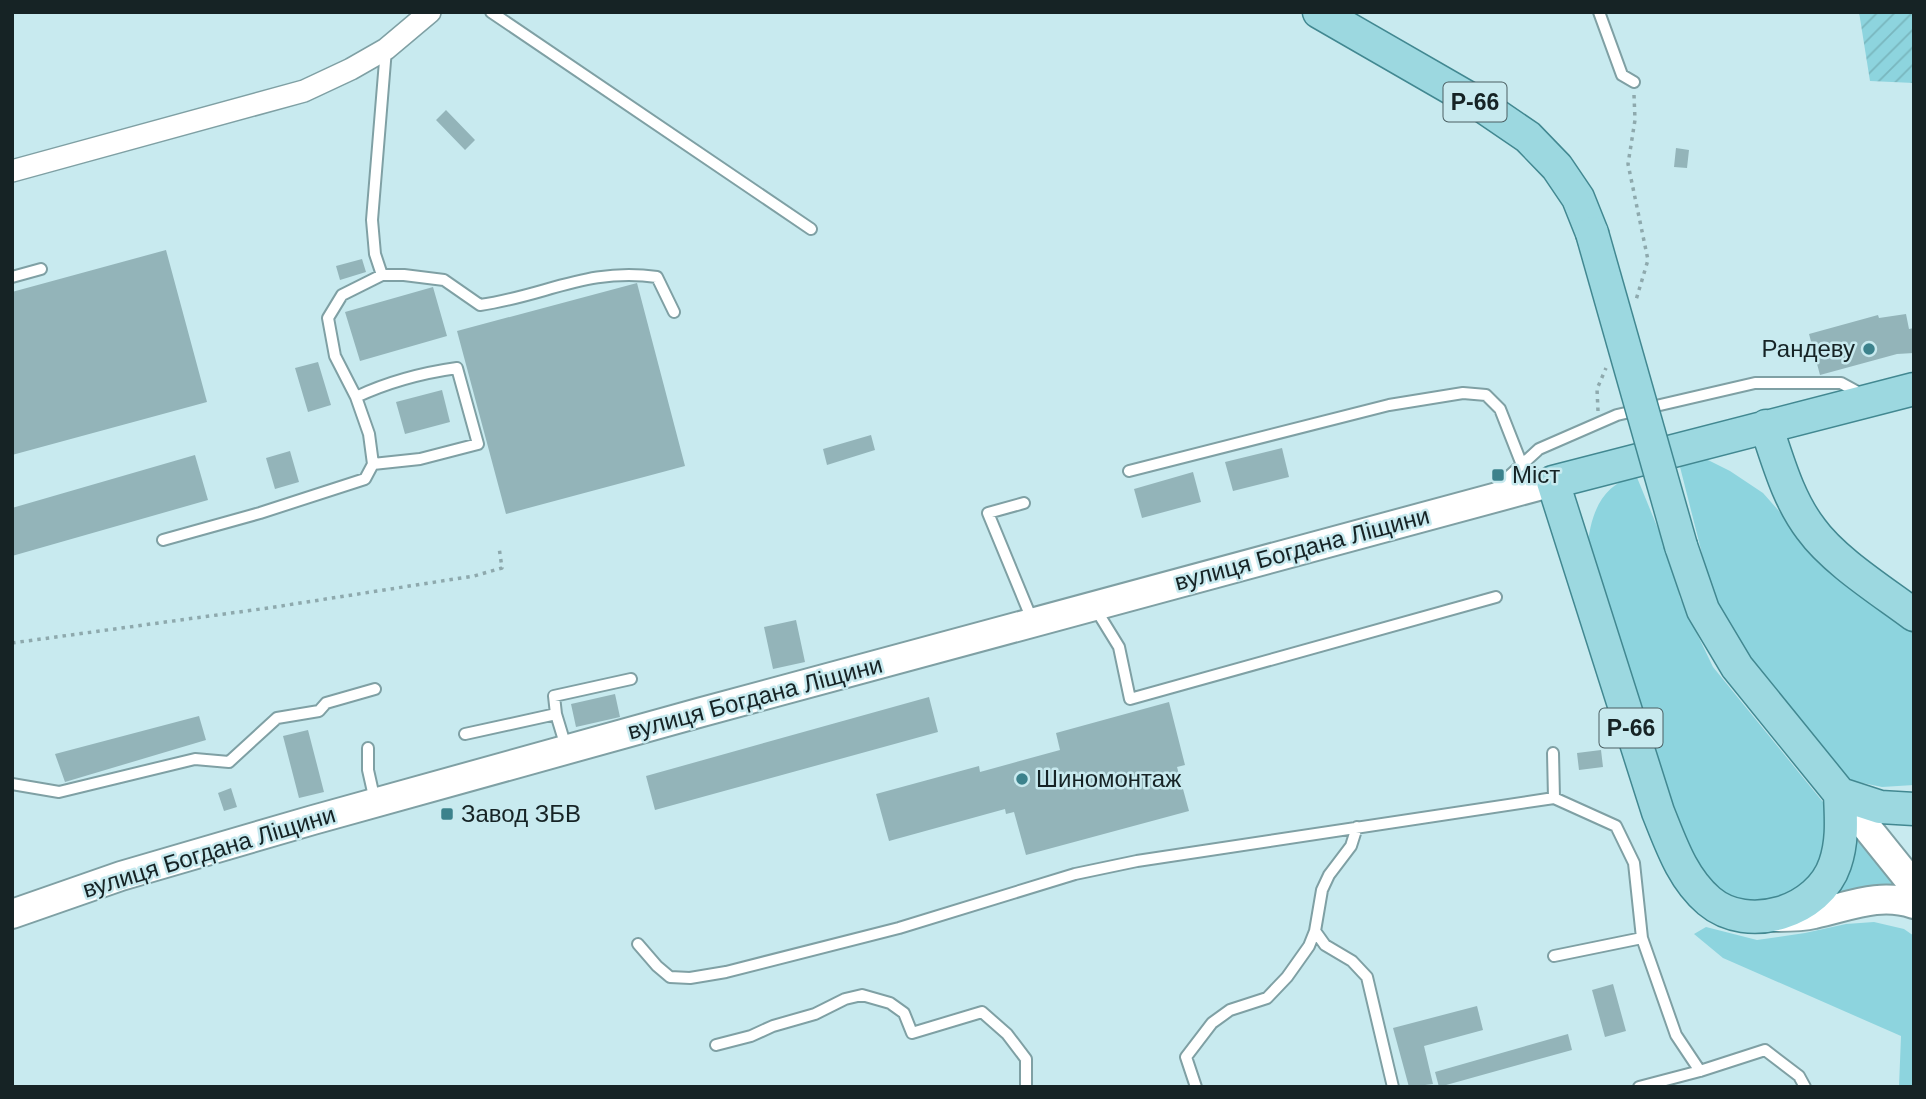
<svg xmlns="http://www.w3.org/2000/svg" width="1926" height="1099" viewBox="0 0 1926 1099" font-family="Helvetica,sans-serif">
<defs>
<pattern id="garden-furrows" width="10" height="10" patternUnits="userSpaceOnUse" patternTransform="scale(1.75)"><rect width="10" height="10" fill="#8dd4de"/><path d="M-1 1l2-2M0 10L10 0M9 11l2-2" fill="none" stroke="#79b6be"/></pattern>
</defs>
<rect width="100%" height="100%" fill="#c8eaef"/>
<!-- grass -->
<path fill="#8dd4de" d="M1704,458L1730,471L1763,493L1802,537L1914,629V785L1882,787L1848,780L1761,682L1715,605L1678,459Z
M1636,475L1672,563L1680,598L1713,667L1827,807L1829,816L1818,874L1789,898L1742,910L1690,873L1587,549C1591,514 1600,486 1636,475Z
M1854,826L1902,886L1885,887L1812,908Z
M1874,922L1904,929L1914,936V1087H1899L1901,1036L1723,958L1694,934L1706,927L1757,940L1805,933L1846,924Z"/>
<!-- garden -->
<path fill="url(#garden-furrows)" d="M1859,12H1914V83L1870,81Z"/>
<!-- building -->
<path fill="#93b4b9" d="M446,110L475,140L465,150L436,120Z
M1676,148L1689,150L1687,168L1674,167Z
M166,250L207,402L12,455V292Z
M362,259L366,272L340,280L336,266Z
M637,283L685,466L506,514L457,331Z
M433,287L447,336L360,361L345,312Z
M1906,314L1909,329L1914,328V353L1897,354L1820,375L1809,334L1878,315L1879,318Z
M318,362L331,405L308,412L295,368Z
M442,390L450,422L405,434L396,402Z
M871,435L875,450L827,465L823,449Z
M1282,448L1289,477L1233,491L1225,462Z
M290,451L299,482L275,489L266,458Z
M195,455L208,500L12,556V508Z
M1193,472L1201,502L1142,518L1134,489Z
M796,620L805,662L773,669L764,627Z
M615,694L620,717L576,727L571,704Z
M929,697L938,732L655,810L646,776Z
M1169,702L1185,765L1177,767L1189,811L1026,855L1014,812L1006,814L1005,809L889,841L876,794L979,766L980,772L1060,750L1056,733Z
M199,716L206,740L65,782L55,754Z
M308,730L324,792L299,798L283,736Z
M1601,750L1603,767L1579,770L1577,753Z
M231,788L237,807L224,811L218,793Z
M1613,984L1626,1031L1605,1037L1592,990Z
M1477,1006L1483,1030L1424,1046L1433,1084L1409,1087L1393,1028Z
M1568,1034L1572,1050L1439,1087L1435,1072Z"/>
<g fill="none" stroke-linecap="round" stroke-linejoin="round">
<defs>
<path id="lane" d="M491,12L811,229
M1599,12L1622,75L1634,82
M382,275H404L444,280L480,305C545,296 588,267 657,277L674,312
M12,277L41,269
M356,397C388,382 421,373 457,368L478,444L420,459L373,464
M1129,471L1389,405L1463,393L1486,395L1500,409L1522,465
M1495,489L1539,449L1617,415L1755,383H1841L1863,395
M1024,503L988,513L1033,622
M163,540L260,513L365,479L373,464L369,434L356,397L335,356L328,318L342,295L382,275L375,254L372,220L386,49
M1095,608L1119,647L1130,699L1496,597
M465,734L556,714
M566,747L556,714L554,696L631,679
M368,748V770L375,801
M1553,753L1554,798
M12,784L59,792L195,759L229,762L277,718L319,711L326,703L375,689
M1315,931L1325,945L1352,961L1367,977L1393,1087
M638,944L657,966L670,977L690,978L726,972L899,928L1075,874L1137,861L1554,798L1616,826L1634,863L1642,938L1676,1035L1700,1071
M1554,956L1642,938
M716,1045L751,1036L773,1026L815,1014L845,999L862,995L890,1003L904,1013L912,1033L982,1012L1007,1034L1026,1059V1087
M1196,1087L1186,1057L1212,1023L1230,1010L1267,998L1287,977L1309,946L1315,931L1322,890L1329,875L1351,846L1357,827
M1639,1087L1700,1071L1765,1050L1799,1076L1805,1087"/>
<path id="street" d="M12,171L304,91L351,69L386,49L430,12"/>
<path id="secondary" d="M1840,794L1914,886
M12,914L121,876L313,820L702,712L1553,482
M1775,917C1788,917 1801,917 1814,914C1848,907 1879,892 1914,904"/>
<path id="primary" d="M1319,12L1484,107L1528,137L1557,167L1578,198L1592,233
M1766,426C1778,461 1788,499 1811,529C1834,561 1882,591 1914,615
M1681,546L1703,610L1737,667L1840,794L1880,807L1914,809
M1840,794C1841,818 1843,841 1835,864C1819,912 1748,934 1709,901C1682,878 1671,844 1658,812L1553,482L1914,389"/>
</defs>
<!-- lane casing -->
<use href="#lane" stroke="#7fa0a4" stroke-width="14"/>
<!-- street casing -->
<use href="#street" stroke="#7fa0a4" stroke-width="24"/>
<!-- secondary casing -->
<use href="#secondary" stroke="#7fa0a4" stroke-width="32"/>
<!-- primary casing -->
<use href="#primary" stroke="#428891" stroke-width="35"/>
<!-- path -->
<path stroke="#8ea9ad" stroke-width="3.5" stroke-dasharray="3.5 5" stroke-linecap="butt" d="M1634,95L1635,120L1628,164L1648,260L1636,300
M1598,411L1597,389L1606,368
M12,643L268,608L474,576L502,568L499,547"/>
<!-- lane -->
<use href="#lane" stroke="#fff" stroke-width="10"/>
<!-- street -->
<use href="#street" stroke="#fff" stroke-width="21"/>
<!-- secondary -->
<use href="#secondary" stroke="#fff" stroke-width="28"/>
<!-- primary -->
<use href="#primary" stroke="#9cd8e0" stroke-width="32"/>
<defs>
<path id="primary-bridge" d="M1592,233L1681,546"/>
</defs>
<!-- primary-bridge casing -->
<use href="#primary-bridge" stroke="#428891" stroke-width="35" stroke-linecap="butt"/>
<!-- primary-bridge -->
<use href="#primary-bridge" stroke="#9cd8e0" stroke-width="32"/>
</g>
<!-- markers -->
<g fill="#3c828c" stroke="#c8eaef" stroke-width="2.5">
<circle cx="1869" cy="349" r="7"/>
<rect x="1491" y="468" width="14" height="14" rx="3.5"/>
<circle cx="1022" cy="779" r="7"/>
<rect x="440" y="807" width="14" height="14" rx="3.5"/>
</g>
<g text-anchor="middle" stroke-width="5" stroke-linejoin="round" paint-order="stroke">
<!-- shield labels -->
<g fill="#c8eaef" stroke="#4b5f62" stroke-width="2">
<rect x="1443.5" y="82.5" width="63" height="39" rx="5"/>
<rect x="1599.5" y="708.5" width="63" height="39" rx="5"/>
</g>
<g font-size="23" font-weight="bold" fill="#162325">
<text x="1475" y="110">Р-66</text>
<text x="1631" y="736">Р-66</text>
</g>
<!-- poi labels -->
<g font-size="24" fill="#162325" stroke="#c8eaef" text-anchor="start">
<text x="1855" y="357" text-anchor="end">Рандеву</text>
<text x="1512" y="483">Міст</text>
<text x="1036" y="787">Шиномонтаж</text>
<text x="461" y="822">Завод ЗБВ</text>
</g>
<!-- street labels -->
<g font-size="24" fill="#162325" stroke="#c8eaef">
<text transform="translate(1302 549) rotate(-15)" y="8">вулиця Богдана Ліщини</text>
<text transform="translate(755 698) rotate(-15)" y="8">вулиця Богдана Ліщини</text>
<text transform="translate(209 852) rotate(-17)" y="8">вулиця Богдана Ліщини</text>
</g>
</g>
<!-- border -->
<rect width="1926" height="1099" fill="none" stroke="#162325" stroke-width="28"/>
</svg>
